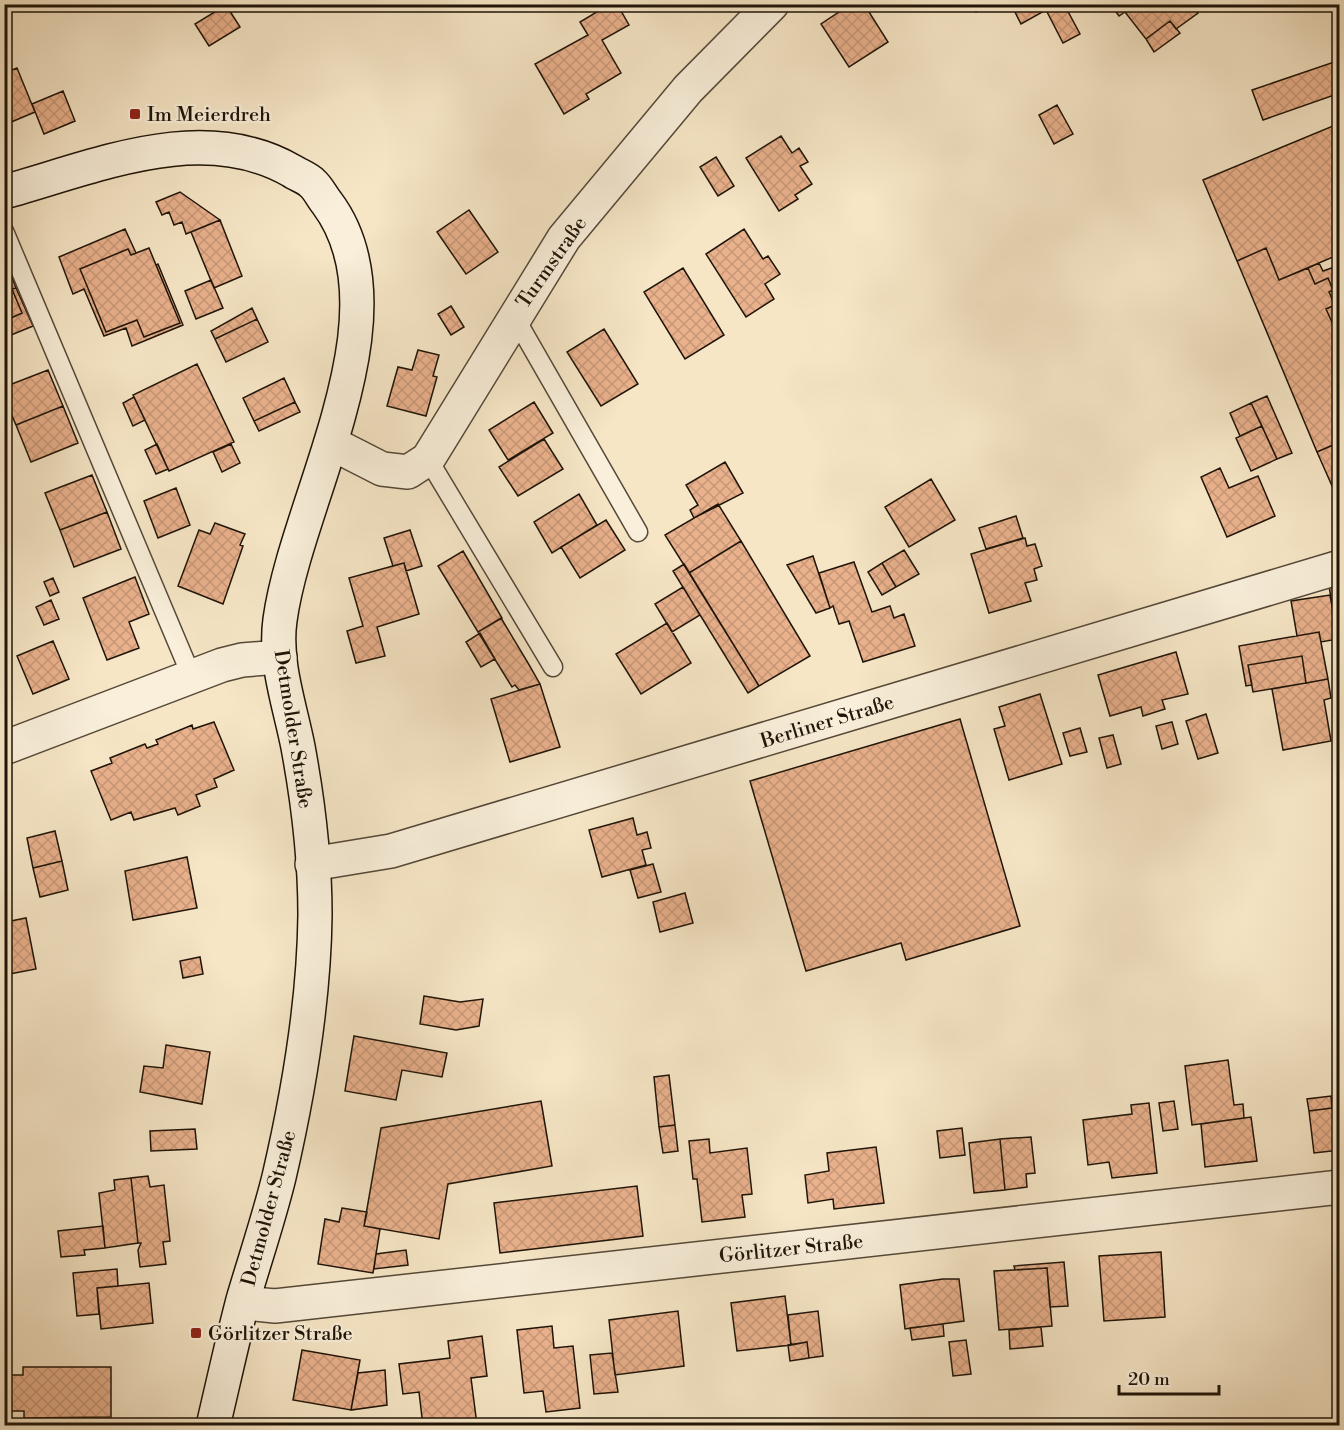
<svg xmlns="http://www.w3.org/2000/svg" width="1344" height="1430" viewBox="0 0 1344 1430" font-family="'Libre Bodoni',serif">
<defs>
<pattern id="building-cross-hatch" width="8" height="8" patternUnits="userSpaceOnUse" patternTransform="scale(1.5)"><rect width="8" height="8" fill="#e9b18c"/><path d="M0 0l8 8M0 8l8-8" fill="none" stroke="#c79777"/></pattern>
</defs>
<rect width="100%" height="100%" fill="#f6e6c6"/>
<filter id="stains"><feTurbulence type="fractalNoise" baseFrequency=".00333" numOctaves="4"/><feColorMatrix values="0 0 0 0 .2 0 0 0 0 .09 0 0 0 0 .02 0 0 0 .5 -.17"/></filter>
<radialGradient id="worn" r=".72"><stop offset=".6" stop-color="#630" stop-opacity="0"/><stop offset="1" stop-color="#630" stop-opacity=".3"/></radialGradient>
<!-- building -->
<path fill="url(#building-cross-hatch)" stroke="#1e1408" stroke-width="1.5" d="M610,4H617L629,25L602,40L621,73L586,94L589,99L564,114L535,64L588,35L580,22Z
M851,4H864L888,42L849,67L821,24Z
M971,4H990L976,12Z
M1011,4H1043L1046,10L1021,24Z
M1043,4H1064L1080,34L1063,43Z
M1110,4H1191L1198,13L1176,29L1170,21L1146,39L1125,12L1119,16Z
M226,5L240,27L209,46L195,24Z
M1170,21L1180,33L1154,52L1146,39Z
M1340,60V93L1263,120L1252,90Z
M17,68L35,112L4,125V73Z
M63,91L75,121L44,134L32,104Z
M1057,105L1073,134L1054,144L1039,115Z
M1340,123V254L1279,280L1266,248L1237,261L1203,180Z
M781,136L792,153L799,148L808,162L800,166L812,184L795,195L798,199L779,211L746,158Z
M716,157L734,186L718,196L700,167Z
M180,192L220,220L186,234L182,222L174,225L169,212L162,215L156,202Z
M469,210L498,252L466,274L437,232Z
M220,220L242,276L214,288L191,232Z
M125,229L136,253L131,255L128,249L80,269L106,332L137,320L144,337L180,323L156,265L158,264L183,325L132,346L126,328L104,336L84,289L73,294L59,257Z
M744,229L763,259L768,256L780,274L765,284L774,299L746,317L706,254Z
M149,248L180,323L144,337L137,320L106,332L80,269L128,249L131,255Z
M1266,248L1279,280L1308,268L1315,284L1328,278L1333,290L1329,292L1335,305L1326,309L1340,340V442L1317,452L1237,261Z
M5,260L16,288L12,289L22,313L4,321Z
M1319,263L1323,271L1340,265V340L1326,309L1335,305L1329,292L1333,290L1328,278L1315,284L1308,268Z
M683,268L724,335L685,359L644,292Z
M211,280L223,308L196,319L185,291Z
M16,288L33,326L4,338V321L22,313L12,289Z
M451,306L464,327L451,335L438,314Z
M252,308L257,319L215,339L211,331Z
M257,319L268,342L226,362L215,339Z
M604,329L638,384L601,406L567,352Z
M418,350L439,355L433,376L437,377L426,416L387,406L398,367L412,370Z
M197,364L234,442L169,471L133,395Z
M48,370L63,406L16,425L4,397V387Z
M284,378L295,402L254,421L243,398Z
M1267,396L1292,453L1277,459L1251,403Z
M134,397L145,420L133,426L123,403Z
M295,402L300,412L259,431L254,421Z
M534,402L553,433L508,460L489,430Z
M1251,403L1262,426L1240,436L1230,413Z
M63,406L78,443L31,462L16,425Z
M1262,426L1277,459L1251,471L1236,438Z
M544,439L563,469L518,496L499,467Z
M1340,442V504L1317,452Z
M157,444L168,469L156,474L145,450Z
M231,444L240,463L222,472L213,452Z
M725,462L743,493L694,518L690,510L698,505L686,485Z
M1220,468L1229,488L1258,476L1275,516L1227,537L1201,477Z
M92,475L107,512L60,530L45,493Z
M931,479L955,520L909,547L885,507Z
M176,488L190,525L158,538L144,501Z
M579,494L597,525L552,553L534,522Z
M718,504L741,541L689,573L665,535Z
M107,512L121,549L74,567L60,530Z
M1016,516L1023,538L986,549L979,528Z
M606,520L625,550L580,578L561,547Z
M215,523L245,534L240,545L243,546L223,604L178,586L199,530L210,534Z
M410,530L422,566L406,571L404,563L393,566L384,538Z
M1025,538L1027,546L1035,544L1042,566L1034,569L1037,580L1025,583L1031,601L989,613L971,554Z
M741,541L810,656L759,686L689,573Z
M904,550L919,574L896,587L882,563Z
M463,551L502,618L478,632L438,566Z
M813,556L830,608L816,613L787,565Z
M854,562L872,612L890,606L894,618L904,614L915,646L863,662L849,621L839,624L833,606L830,608L819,573Z
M404,563L419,614L377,627L385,656L356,663L347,631L363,626L349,578Z
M882,563L896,587L882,595L868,572Z
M684,564L759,686L748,693L673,571Z
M135,577L149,614L129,622L139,648L107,660L83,598Z
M53,578L59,592L50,596L44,582Z
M1340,584V628H1336L1329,586Z
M683,587L700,615L672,632L655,604Z
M1330,595L1338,639L1321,642L1319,632L1297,636L1291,601Z
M51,600L59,619L44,625L36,607Z
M501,618L528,663L540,684L519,690L515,685L512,687L478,632Z
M667,623L691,663L641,694L616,654Z
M1319,632L1328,679L1306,683L1302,656L1248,665L1252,685L1246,686L1239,646Z
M480,633L495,659L481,667L466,642Z
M53,641L69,679L33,694L17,656Z
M1176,652L1188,694L1162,700L1165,709L1143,716L1141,707L1110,716L1098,675Z
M1302,656L1306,683L1253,692L1248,665Z
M1328,679L1331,698L1324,700L1331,741L1283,750L1272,689Z
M540,684L560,747L510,762L491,699Z
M1040,694L1062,764L1009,780L994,729L1005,726L999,707Z
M1206,714L1218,753L1198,759L1186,721Z
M960,719L1020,926L906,960L901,943L806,971L750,781Z
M214,722L234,770L214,779L217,787L196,795L200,806L178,815L175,808L134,820L131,812L111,820L91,771L112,763L110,758L145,744L147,748L158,744L156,740L192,725L193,729Z
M1172,722L1178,744L1162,749L1156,726Z
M1080,728L1087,752L1070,756L1063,733Z
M1113,735L1121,764L1107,768L1099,738Z
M633,818L637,835L647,832L651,848L642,850L646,865L602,877L589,830Z
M55,831L62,861L33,868L27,838Z
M187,857L197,908L133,920L125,871Z
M62,861L68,890L40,897L33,868Z
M653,864L661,892L638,898L630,870Z
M685,893L693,923L660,932L653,902Z
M26,918L36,969L4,975V919L6,922Z
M200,957L203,974L183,978L180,961Z
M424,996L460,1002L483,999L479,1026L456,1030L420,1024Z
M354,1036L447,1053L442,1077L402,1070L396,1100L345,1091Z
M166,1045L210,1052L202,1104L140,1092L144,1066L163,1068Z
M1228,1060L1234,1105L1243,1104L1244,1118L1192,1125L1185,1066Z
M669,1075L675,1125L659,1127L654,1077Z
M1331,1096L1332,1108L1309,1111L1307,1099Z
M541,1101L552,1166L448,1184L439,1239L364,1226L381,1128Z
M1174,1101L1178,1129L1163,1131L1159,1103Z
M1149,1103L1157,1173L1112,1178L1109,1162L1088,1165L1083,1120L1132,1114L1131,1105Z
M1340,1107V1150L1314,1153L1309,1111Z
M1251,1117L1257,1161L1205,1167L1201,1124Z
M675,1125L678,1151L663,1153L659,1127Z
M962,1128L965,1155L940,1158L937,1131Z
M195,1129L197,1149L151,1151L150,1131Z
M1031,1137L1035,1173L1026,1174L1027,1187L1005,1190L1000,1139Z
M709,1139L710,1153L747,1148L752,1194L742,1195L745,1217L702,1222L697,1179H693L689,1141Z
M1000,1139L1005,1190L974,1193L969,1143Z
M876,1147L884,1203L834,1209L833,1199L808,1203L805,1175L829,1171L827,1153Z
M148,1176L150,1187L164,1185L170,1241L163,1242L166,1264L140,1267L138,1250L141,1243H138L131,1178Z
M131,1178L138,1243L105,1248L99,1193L115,1190L114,1180Z
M637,1186L643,1236L500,1253L494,1203Z
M342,1208L367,1212L364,1226L380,1229L373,1273L318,1264L325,1219L339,1222Z
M103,1226L105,1248L84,1250L85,1255L61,1257L58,1231Z
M406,1250L408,1265L374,1269L376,1254Z
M1161,1252L1165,1317L1104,1321L1099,1256Z
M1064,1262L1068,1306L1050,1307L1047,1268L1015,1270L1014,1266Z
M1047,1268L1052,1326L999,1330L994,1271Z
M117,1269L118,1286L97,1288L99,1314L77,1316L73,1273Z
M943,1279H959L964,1321L905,1329L900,1285Z
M149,1283L153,1323L101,1329L97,1288Z
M785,1296L791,1345L737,1351L731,1303Z
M678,1311L684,1366L615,1375L609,1320Z
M818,1311L823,1356L809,1358L807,1342L791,1345L788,1315Z
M943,1324L944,1336L912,1340L910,1328Z
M552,1326L554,1348L573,1346L580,1408L546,1412L543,1391L524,1393L517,1330Z
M1041,1327L1043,1346L1010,1349L1009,1330Z
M482,1336L487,1376L471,1378L477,1425L423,1426L419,1392L403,1394L399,1364L450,1358L448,1341Z
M966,1340L971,1374L953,1376L949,1342Z
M807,1342L809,1358L790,1361L788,1345Z
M302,1350L360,1360L351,1410L293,1400Z
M612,1353L618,1392L594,1394L590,1355Z
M23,1367H111V1417L24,1418V1411H4V1375H23Z
M385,1370L387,1405L351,1410L358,1373Z"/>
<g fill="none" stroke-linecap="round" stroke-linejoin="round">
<defs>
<path id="lane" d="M4,231L191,675
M514,316L638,532
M428,459L553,667"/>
<path id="street" d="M331,443L382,469L408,472L428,459L564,238L688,89L772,4
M4,748L222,665L242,660L280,657
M312,864L391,851L1340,567
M243,1303L275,1306L1340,1187"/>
<path id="secondary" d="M4,192C95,167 202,119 292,171C298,175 307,178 312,183C318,188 322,197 327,203C410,314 296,500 280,620C274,662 290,706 298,747C308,801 315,859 315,915C314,1003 299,1091 279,1177C269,1218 255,1259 243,1300C232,1342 223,1384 213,1426"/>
</defs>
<!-- lane casing -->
<use href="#lane" stroke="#544838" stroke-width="21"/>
<!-- street casing -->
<use href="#street" stroke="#544838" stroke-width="36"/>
<!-- secondary casing -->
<use href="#secondary" stroke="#1e1408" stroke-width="36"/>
<!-- lane -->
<use href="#lane" stroke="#f9efda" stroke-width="18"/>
<!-- street -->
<use href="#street" stroke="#f9efda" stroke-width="33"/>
<!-- secondary -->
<use href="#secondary" stroke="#f9efda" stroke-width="33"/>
</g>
<!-- markers -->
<g fill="#8f2418" stroke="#f9efda" stroke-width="2">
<rect x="129" y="108" width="12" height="12" rx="3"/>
<rect x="190" y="1327" width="12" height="12" rx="3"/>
</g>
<g text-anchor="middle" stroke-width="4.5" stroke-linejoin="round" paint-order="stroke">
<!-- poi labels -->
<g font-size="20" fill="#1e1408" stroke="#f9efda" text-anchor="start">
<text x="147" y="121">Im Meierdreh</text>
<text x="208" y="1340">Görlitzer Straße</text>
</g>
<!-- street labels -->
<g font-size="20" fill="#1e1408" stroke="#f9efda">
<text transform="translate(551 262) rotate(-55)" y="7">Turmstraße</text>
<text transform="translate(827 721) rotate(-17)" y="7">Berliner Straße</text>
<text transform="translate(294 729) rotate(81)" y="7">Detmolder Straße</text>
<text transform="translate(268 1208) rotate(-75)" y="7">Detmolder Straße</text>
<text transform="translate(791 1248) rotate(-6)" y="7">Görlitzer Straße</text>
</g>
</g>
<!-- margin -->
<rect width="1344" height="1430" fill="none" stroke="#f6e6c6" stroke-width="24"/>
<rect x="6" y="6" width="1332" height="1418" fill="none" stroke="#1e1408" stroke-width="3"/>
<rect x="12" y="12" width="1320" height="1406" fill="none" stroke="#1e1408" stroke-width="1.5"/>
<!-- scale -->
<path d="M1119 1385v9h100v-9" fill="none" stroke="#1e1408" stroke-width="3"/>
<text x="1128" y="1385" font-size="18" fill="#1e1408" stroke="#f9efda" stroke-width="4.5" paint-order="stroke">20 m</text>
<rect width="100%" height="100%" filter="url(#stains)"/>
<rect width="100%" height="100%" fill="url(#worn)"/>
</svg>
